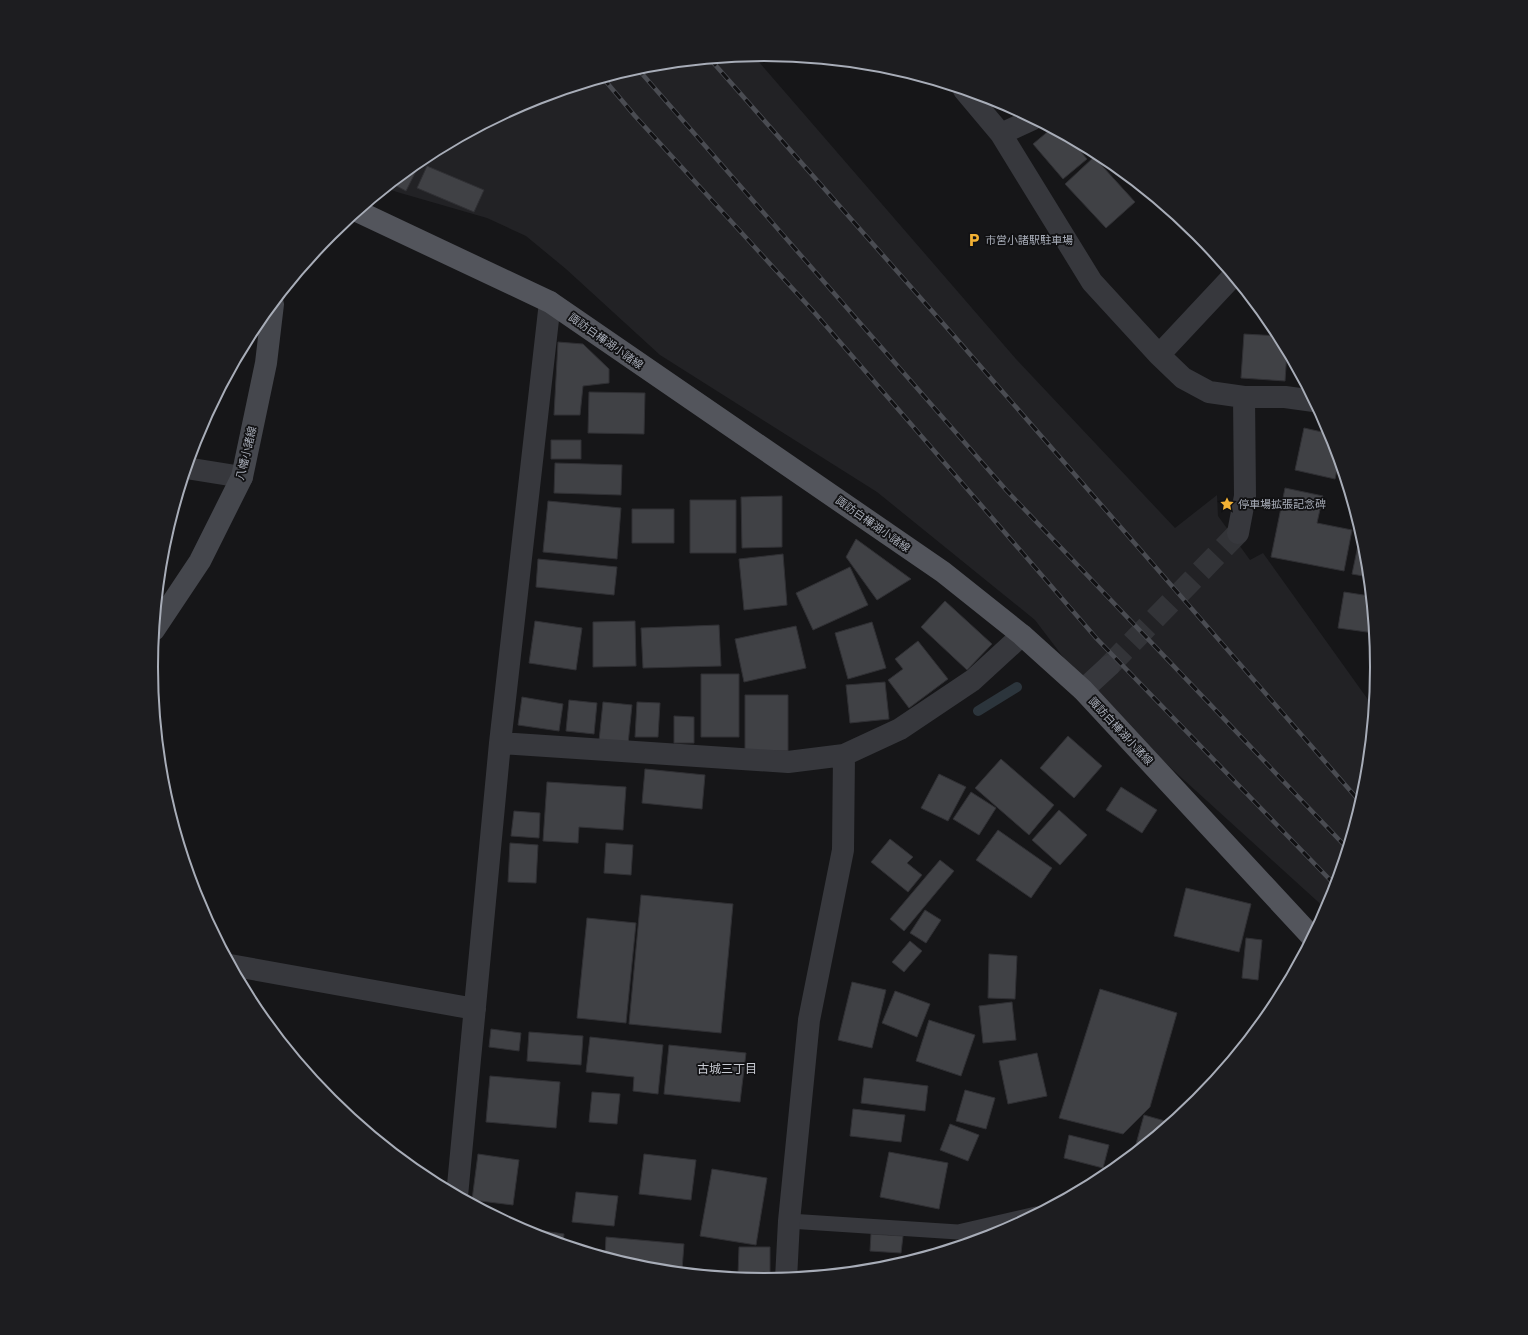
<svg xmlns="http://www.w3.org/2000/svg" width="1528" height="1335" viewBox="0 0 1528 1335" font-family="'Golos Text','Noto Sans JP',sans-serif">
<rect width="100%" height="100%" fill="#161618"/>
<!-- built -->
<path fill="#222225" d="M753,55L1016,359L1175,528L1217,495L1218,516L1250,560L1263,553L1374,708L1366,787L1331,902L1327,910L1151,750L1073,670L1035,620L877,492L660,355L566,269L526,236L487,218L397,192L386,188L423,157L529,101L645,66Z"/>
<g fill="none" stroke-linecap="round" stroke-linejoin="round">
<!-- stream -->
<path stroke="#2c353c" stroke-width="10" d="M978,711L1017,687"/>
</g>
<!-- building -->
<path fill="#404145" stroke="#303034" d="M1051,129L1070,139L1087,159L1063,179L1033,144Z
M1076,142L1092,151L1087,155Z
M1094,157L1135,202L1106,228L1065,184Z
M420,160L421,161L406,191L391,183Z
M427,166L484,190L474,212L417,188Z
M1244,334L1279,336L1287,351L1285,381L1241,378Z
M558,342L583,344L609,369V383L583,386L580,415H554Z
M589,392L645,393L644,434L588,433Z
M1304,428L1331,434L1339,460L1335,479L1295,470Z
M551,440H581V459H551Z
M555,463L622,465L621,495L554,493Z
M1285,488L1323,496L1317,523L1352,530L1344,571L1271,557Z
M782,496V547L742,548L741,497Z
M690,500H736V553H690Z
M548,501L621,508L617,559L543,552Z
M632,509H674V543H632Z
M1361,531L1366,548L1369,577L1352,574Z
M856,539L911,579L877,600L846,557Z
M783,554L787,605L744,610L739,559Z
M538,559L617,567L614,595L536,587Z
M850,567L868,605L813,630L796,593Z
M1344,592L1370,596L1374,633L1338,628Z
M945,601L992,644L967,670L921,627Z
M535,621L582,628L576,670L529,663Z
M635,621L636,666L593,667V622Z
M872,622L886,668L848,679L835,633Z
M719,625L721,666L643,668L641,628Z
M796,626L806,668L744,682L735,639Z
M918,641L948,679L909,708L888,680L903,669L895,659Z
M701,674H739V737H701Z
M885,682L889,719L850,723L846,685Z
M745,695H788V751H745Z
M522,697L563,704L559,731L518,725Z
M569,700L597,703L594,734L566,731Z
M603,702L632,705L628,744L599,741Z
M637,702L660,703L658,737H635Z
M674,716L694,717V743H674Z
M1068,736L1102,766L1074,798L1040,768Z
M1001,759L1054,805L1029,835L975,788Z
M645,769L705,775L702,809L642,803Z
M939,774L966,787L948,821L921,808Z
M547,782L626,787L623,830L579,827L578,843L543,841Z
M1121,787L1157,810L1142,833L1106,810Z
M971,792L996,808L979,835L953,819Z
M1059,810L1087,835L1060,865L1032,840Z
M514,811L540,813L539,838L511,836Z
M998,830L1052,868L1031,898L976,860Z
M890,839L913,857L907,863L922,875L908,892L871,862Z
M510,843L538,845L536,883L508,882Z
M606,843L633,845L631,875L604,873Z
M940,860L954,871L904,931L890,919Z
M1186,888L1251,904L1239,952L1174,936Z
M641,895L733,904L721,1033L629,1024Z
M925,910L941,920L926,943L910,933Z
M587,918L636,923L626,1023L577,1018Z
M1246,938L1262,940L1258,980L1242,978Z
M910,941L922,951L904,972L892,962Z
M989,954L1017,956L1015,999L988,998Z
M852,982L886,990L872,1048L838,1040Z
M1100,989L1177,1013L1150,1107L1123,1134L1059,1118Z
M895,991L930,1004L917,1037L882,1023Z
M1012,1002L1016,1040L983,1043L979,1006Z
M929,1020L975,1035L961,1076L916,1061Z
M491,1029L521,1033L519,1051L489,1047Z
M529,1032L583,1036L581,1065L527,1061Z
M590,1037L663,1045L658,1094L633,1091L634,1077L586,1072Z
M669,1045L746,1053L740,1102L664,1094Z
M1037,1053L1047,1096L1008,1104L999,1061Z
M490,1076L560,1082L556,1128L486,1122Z
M864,1078L928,1086L925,1111L861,1103Z
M965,1090L995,1098L986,1129L956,1121Z
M592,1092L620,1094L617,1124L589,1122Z
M853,1109L905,1115L901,1142L850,1136Z
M1144,1115L1172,1123L1133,1155Z
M950,1124L979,1135L968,1161L940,1150Z
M1069,1135L1109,1145L1103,1168L1064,1158Z
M889,1152L948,1163L939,1209L880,1197Z
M478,1154L519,1160L513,1205L472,1200Z
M644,1154L696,1160L691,1200L639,1194Z
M712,1169L767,1178L756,1245L700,1236Z
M576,1192L618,1196L614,1226L572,1222Z
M516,1227L564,1234L563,1245L529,1234Z
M871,1234L903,1236L901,1253L870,1251Z
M606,1237L684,1244L682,1270L632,1266L605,1257Z
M739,1247H770V1275L738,1274Z"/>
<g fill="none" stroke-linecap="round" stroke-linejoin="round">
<!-- street-tunnel -->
<path stroke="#333438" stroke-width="22" stroke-dasharray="22 11" stroke-linecap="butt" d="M1109,666L1238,533"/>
<!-- lane -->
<path stroke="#37383d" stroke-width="15" d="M789,1221L958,1232L1036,1214"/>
<!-- street -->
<path stroke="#37383d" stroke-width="22" d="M964,90L1001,134L1092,282L1159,355L1183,378L1209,392L1244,397H1285L1314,401
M1001,134L1033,119
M1159,355L1233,276
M186,468L242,477
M1238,533L1245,496L1244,397
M1083,690L1109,666
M500,743L788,762L844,755L900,729L973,680L1022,635
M230,965L475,1009
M457,1196L500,743L550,302
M786,1279L789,1221L809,1020L843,850L844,755"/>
<!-- secondary -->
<path stroke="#45474d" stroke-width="22" d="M154,630L200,561L242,477L266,363L273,304"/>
<!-- primary -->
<path stroke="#53555c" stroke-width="22" d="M357,211L550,302L943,572L1022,635L1083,690L1312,937"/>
<defs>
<path id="rail" d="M710,59L955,337L1361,803
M637,68L1007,491L1347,848
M603,78L635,116L814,312L1097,639L1336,886"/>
</defs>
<!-- rail casing -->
<use href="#rail" stroke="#4a4c52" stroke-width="4.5"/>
<!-- rail -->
<use href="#rail" stroke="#111113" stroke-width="3" stroke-dasharray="9" stroke-linecap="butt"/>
</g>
<!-- icons -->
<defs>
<symbol id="parking-bare" viewBox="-9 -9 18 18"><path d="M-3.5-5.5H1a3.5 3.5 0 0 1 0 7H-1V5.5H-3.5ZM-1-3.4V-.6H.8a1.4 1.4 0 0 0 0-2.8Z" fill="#f2b134" stroke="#111113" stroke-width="2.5" paint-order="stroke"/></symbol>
<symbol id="sight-bare" viewBox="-9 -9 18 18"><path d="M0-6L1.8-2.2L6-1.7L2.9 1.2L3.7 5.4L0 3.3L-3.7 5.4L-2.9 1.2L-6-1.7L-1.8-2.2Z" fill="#f2b134" stroke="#111113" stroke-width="2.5" paint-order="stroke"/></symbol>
</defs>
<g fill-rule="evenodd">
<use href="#parking-bare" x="964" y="230" width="20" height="20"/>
<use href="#sight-bare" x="1217" y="494" width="20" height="20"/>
</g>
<g text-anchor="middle" stroke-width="3.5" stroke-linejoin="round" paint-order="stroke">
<!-- poi labels -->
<g font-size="11" fill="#a8adb8" stroke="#111113" text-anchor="start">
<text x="985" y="244">市営小諸駅駐車場</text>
<text x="1238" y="508">停車場拡張記念碑</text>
</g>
<!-- street labels -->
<g font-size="11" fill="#a8adb8" stroke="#111113">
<text transform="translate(606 341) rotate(35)" y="4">諏訪白樺湖小諸線</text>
<text transform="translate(246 453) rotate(-76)" y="4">八幡小諸線</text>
<text transform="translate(873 524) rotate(35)" y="4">諏訪白樺湖小諸線</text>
<text transform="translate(1121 731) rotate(47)" y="4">諏訪白樺湖小諸線</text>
</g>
<!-- neighbourhood labels -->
<g font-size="12" fill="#c9ccd4" stroke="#111113">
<text x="727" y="1073">古城三丁目</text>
</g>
</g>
<!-- crop -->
<path d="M0 0H1528V1335H0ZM158 667a606 606 0 1 1 1212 0a606 606 0 1 1-1212 0Z" fill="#1d1d20" fill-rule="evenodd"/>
<path fill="none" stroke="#a8adb8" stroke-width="2" d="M158 667a606 606 0 1 1 1212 0a606 606 0 1 1-1212 0Z"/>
</svg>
